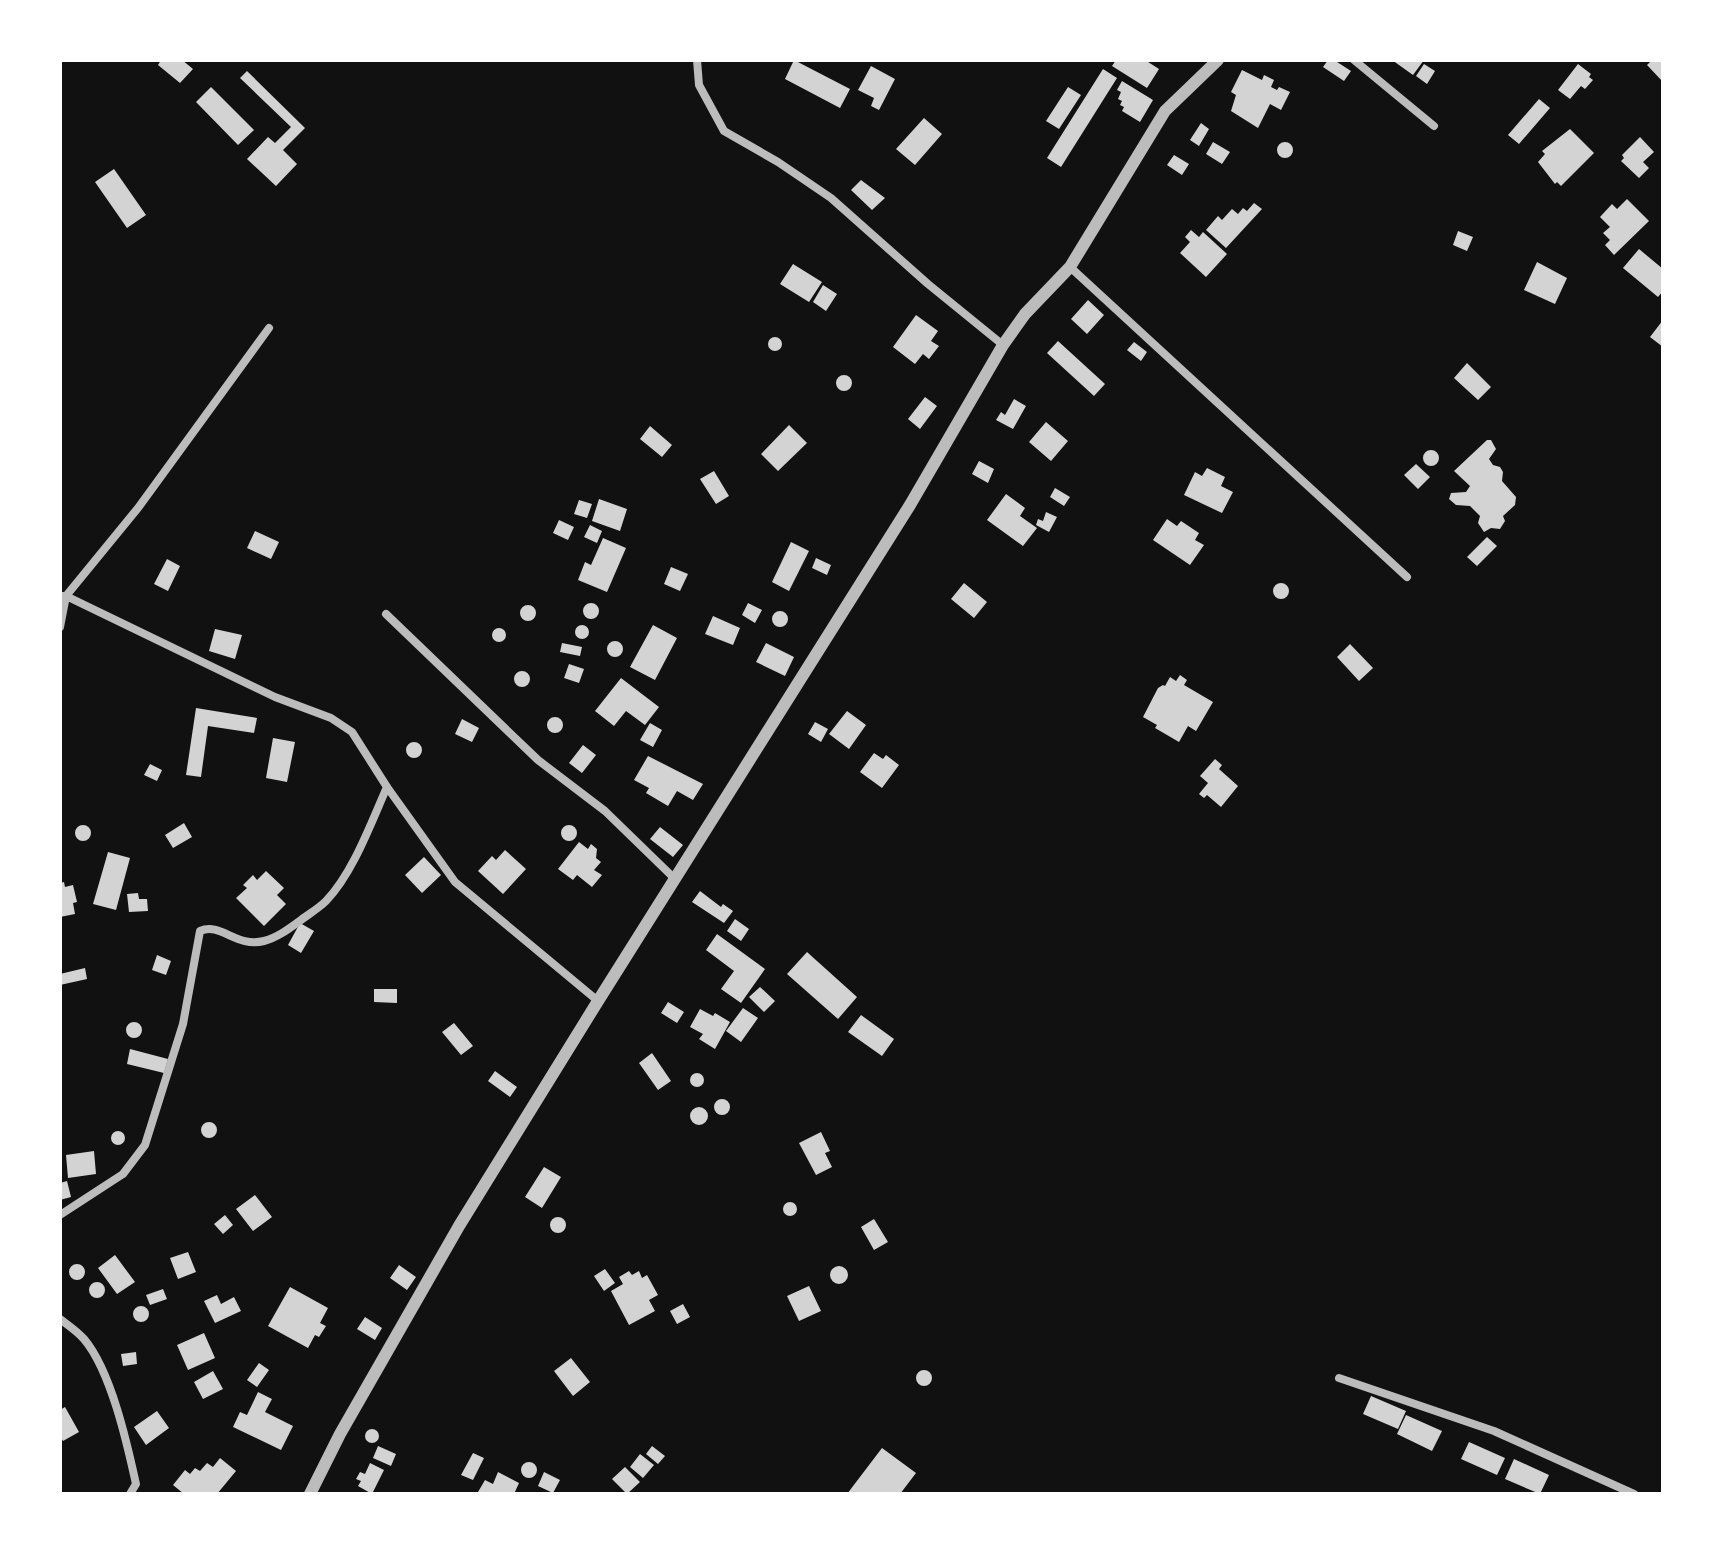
<svg xmlns="http://www.w3.org/2000/svg" width="1723" height="1554" viewBox="0 0 1723 1554" font-family="'Source Sans 3',sans-serif">
<rect width="100%" height="100%" fill="#111"/>
<!-- building -->
<path fill="#d3d3d3" d="M161,60H182L193,69L180,83L158,65Z
M794,60L850,89L840,108L785,79Z
M1116,60H1145L1159,69L1147,88L1112,66Z
M1328,60H1334L1351,71L1344,81L1323,67Z
M1392,60H1424L1413,75Z
M1652,60H1663V82L1647,65Z
M1424,64L1435,71L1427,84L1416,76Z
M1578,64L1591,74L1589,77L1593,80L1585,89L1581,86L1570,99L1558,90Z
M871,66L895,79L879,110L871,106L874,98L858,90Z
M1103,69L1117,78L1061,167L1047,158Z
M1242,70L1262,80L1264,75L1274,80L1271,87L1277,90L1279,87L1290,92L1281,110L1270,104L1258,128L1231,111L1236,95L1231,92Z
M247,71L305,128L283,150L297,164L276,186L247,159L268,137L275,143L291,127L240,78Z
M1122,81L1153,100L1140,122L1122,111L1124,107L1120,105L1122,101L1118,99L1121,92L1117,90Z
M211,87L254,130L238,145L196,102Z
M1068,87L1081,95L1059,129L1046,121Z
M1539,99L1550,108L1519,144L1508,135Z
M924,118L942,134L915,165L896,149Z
M1201,123L1209,129L1199,146L1190,140Z
M1570,129L1594,153L1561,186L1557,182L1555,184L1538,162L1545,154L1542,151Z
M1640,137L1654,152L1643,162L1649,168L1639,178L1621,161L1624,158L1622,155Z
M1213,142L1230,152L1222,164L1206,154Z
M1277 150a8 8 0 1 1 16 0a8 8 0 1 1-16 0Z
M1174,155L1189,164L1182,175L1167,165Z
M114,169L146,215L127,228L95,182Z
M861,180L885,198L872,210L851,190Z
M1627,199L1649,221L1614,255L1605,245L1610,240L1603,233L1610,227L1600,217L1612,204L1617,209Z
M1254,203L1262,209L1226,248L1206,230L1218,216L1222,220L1232,209L1238,214L1243,208L1247,211Z
M1191,230L1199,237L1203,232L1227,254L1206,277L1180,253L1190,242L1185,237Z
M1458,231L1473,237L1467,251L1453,245Z
M1639,249L1663,269V291L1658,297L1623,268Z
M1537,262L1567,278L1555,304L1524,290Z
M793,264L822,282L809,302L780,284Z
M823,285L837,294L826,311L813,302Z
M1088,300L1104,315L1087,334L1071,319Z
M916,315L938,331L931,341L939,346L929,359L923,354L915,364L893,347Z
M1663,320V347L1650,337Z
M768 344a7 7 0 1 1 14 0a7 7 0 1 1-14 0Z
M1058,341L1105,384L1094,396L1047,353Z
M1134,342L1147,352L1141,361L1127,350Z
M1467,363L1491,387L1478,400L1454,378Z
M836 383a8 8 0 1 1 16 0a8 8 0 1 1-16 0Z
M925,397L937,406L920,429L908,419Z
M1014,399L1026,406L1013,429L996,420L1001,412L1005,415Z
M1046,422L1068,441L1051,461L1029,442Z
M789,425L807,443L778,471L761,454Z
M650,426L672,445L662,457L640,439Z
M1487,440H1491L1496,449L1489,459L1493,465L1500,467L1503,472L1502,481L1516,497L1515,505L1503,516L1505,521L1500,529L1491,528L1484,532L1478,523L1480,516L1470,506L1456,505L1449,499L1451,493L1466,492L1470,486L1454,471Z
M1423 458a8 8 0 1 1 16 0a8 8 0 1 1-16 0Z
M979,461L994,469L988,483L972,474Z
M1416,464L1430,477L1418,489L1404,475Z
M1207,468L1225,477L1221,486L1233,492L1222,513L1184,495L1195,472L1202,476Z
M714,471L729,496L716,504L700,479Z
M1055,488L1070,497L1064,506L1050,497Z
M1006,494L1025,508L1020,516L1037,528L1023,546L987,520Z
M599,499L627,509L620,531L592,521Z
M579,500L592,504L587,518L574,514Z
M1046,512L1057,517L1049,532L1036,525L1038,519L1043,521Z
M1167,519L1177,526L1181,521L1199,533L1195,540L1204,545L1190,565L1153,540Z
M559,520L574,527L568,540L553,533Z
M590,525L602,531L597,543L584,537Z
M255,531L279,542L271,559L247,548Z
M1487,537L1497,546L1477,566L1467,557Z
M603,538L626,548L607,592L578,580L585,562L591,565Z
M791,542L809,551L789,591L772,582Z
M816,558L831,565L827,575L812,568Z
M167,559L180,566L168,591L154,584Z
M671,567L688,574L680,591L664,584Z
M964,583L987,602L974,618L951,599Z
M1273 591a8 8 0 1 1 16 0a8 8 0 1 1-16 0Z
M748,603L762,610L755,623L742,615Z
M583 611a8 8 0 1 1 16 0a8 8 0 1 1-16 0Z
M520 613a8 8 0 1 1 16 0a8 8 0 1 1-16 0Z
M772 619a8 8 0 1 1 16 0a8 8 0 1 1-16 0Z
M713,616L740,628L733,645L705,634Z
M575 632a7 7 0 1 1 14 0a7 7 0 1 1-14 0Z
M653,625L677,638L655,680L630,667Z
M492 635a7 7 0 1 1 14 0a7 7 0 1 1-14 0Z
M215,629L242,635L235,659L209,651Z
M607 649a8 8 0 1 1 16 0a8 8 0 1 1-16 0Z
M562,643L582,647L580,656L560,652Z
M766,643L794,657L785,676L756,662Z
M1350,644L1373,668L1359,681L1337,657Z
M569,664L584,669L579,683L564,678Z
M514 679a8 8 0 1 1 16 0a8 8 0 1 1-16 0Z
M1180,675L1187,680L1184,685L1213,702L1196,731L1188,726L1179,742L1155,728L1157,725L1143,717L1158,688L1163,685L1165,686L1170,677L1176,681Z
M621,678L659,707L645,725L626,711L614,726L595,711Z
M196,708L257,718L254,733L208,726L201,777L186,775Z
M847,711L866,725L849,749L829,734Z
M547 725a8 8 0 1 1 16 0a8 8 0 1 1-16 0Z
M462,719L479,728L472,742L455,734Z
M815,722L828,729L821,742L808,734Z
M650,723L662,730L653,747L640,740Z
M273,738L295,742L287,782L266,778Z
M406 750a8 8 0 1 1 16 0a8 8 0 1 1-16 0Z
M583,745L596,755L582,773L569,763Z
M874,753L883,759L886,755L899,765L882,788L860,772Z
M648,756L703,784L693,800L677,791L668,806L646,793L649,788L634,780Z
M1215,759L1222,765L1219,769L1238,786L1221,807L1207,795L1204,798L1199,794L1208,783L1200,776Z
M150,764L162,770L157,781L144,775Z
M184,823L192,837L173,848L165,835Z
M75 833a8 8 0 1 1 16 0a8 8 0 1 1-16 0Z
M561 833a8 8 0 1 1 16 0a8 8 0 1 1-16 0Z
M660,827L683,845L673,857L650,839Z
M579,842L588,849L591,844L597,849L596,858L601,862L594,870L602,875L592,887L577,875L573,880L558,869Z
M505,850L526,869L503,894L478,871L492,856L496,860Z
M108,852L130,858L116,910L93,904Z
M424,857L441,875L422,893L405,875Z
M266,871L284,888L277,895L286,904L264,926L236,898L247,888L243,885L253,875L257,880Z
M64,882L65,887L73,885L77,902L73,903L75,914L60,917V883Z
M700,891L721,907L723,904L733,911L724,923L692,902Z
M138,893L139,899H147L148,911L129,912L127,894Z
M735,919L749,929L741,941L727,931Z
M300,923L314,931L301,953L288,945Z
M717,934L765,969L741,1003L721,989L734,971L706,950Z
M807,952L857,997L838,1019L787,974Z
M157,955L171,961L166,975L152,970Z
M85,968L87,979L60,985V974Z
M760,987L775,1001L764,1012L749,997Z
M374,989H397V1003L374,1002Z
M668,1002L684,1012L677,1023L661,1013Z
M743,1008L758,1018L741,1042L726,1031Z
M700,1009L713,1016L715,1013L730,1022L715,1049L699,1039L703,1034L690,1027Z
M861,1015L894,1039L882,1056L848,1032Z
M126 1030a8 8 0 1 1 16 0a8 8 0 1 1-16 0Z
M454,1023L473,1046L461,1055L442,1032Z
M130,1049L168,1059L164,1073L127,1064Z
M652,1053L671,1081L658,1090L639,1063Z
M495,1071L517,1087L510,1097L488,1081Z
M690 1080a7 7 0 1 1 14 0a7 7 0 1 1-14 0Z
M714 1107a8 8 0 1 1 16 0a8 8 0 1 1-16 0Z
M690 1116a9 9 0 1 1 18 0a9 9 0 1 1-18 0Z
M201 1130a8 8 0 1 1 16 0a8 8 0 1 1-16 0Z
M111 1138a7 7 0 1 1 14 0a7 7 0 1 1-14 0Z
M821,1132L830,1151L825,1153L832,1167L816,1175L799,1143Z
M94,1151L96,1174L68,1178L66,1155Z
M544,1167L561,1177L542,1208L525,1197Z
M67,1181L71,1197L60,1200V1183Z
M255,1195L272,1217L253,1231L236,1209Z
M783 1209a7 7 0 1 1 14 0a7 7 0 1 1-14 0Z
M225,1215L233,1225L223,1234L214,1224Z
M550 1225a8 8 0 1 1 16 0a8 8 0 1 1-16 0Z
M874,1219L888,1242L874,1250L861,1227Z
M188,1252L196,1272L178,1279L170,1258Z
M115,1255L135,1282L117,1294L98,1268Z
M69 1272a8 8 0 1 1 16 0a8 8 0 1 1-16 0Z
M399,1265L416,1277L407,1290L390,1278Z
M830 1275a9 9 0 1 1 18 0a9 9 0 1 1-18 0Z
M605,1269L615,1283L604,1291L594,1276Z
M629,1271L632,1275L639,1271L642,1278L647,1275L658,1295L649,1300L655,1311L629,1325L611,1291L623,1284L619,1277Z
M89 1290a8 8 0 1 1 16 0a8 8 0 1 1-16 0Z
M809,1286L821,1311L799,1321L787,1296Z
M290,1287L328,1308L320,1323L326,1326L319,1337L315,1335L308,1348L268,1326Z
M163,1289L167,1299L150,1305L146,1295Z
M217,1295L221,1304L234,1297L241,1311L215,1323L204,1301Z
M683,1304L690,1317L677,1324L670,1311Z
M133 1314a8 8 0 1 1 16 0a8 8 0 1 1-16 0Z
M365,1317L382,1328L375,1340L357,1329Z
M204,1333L215,1358L188,1370L177,1345Z
M136,1352L137,1364L123,1366L121,1354Z
M571,1358L590,1382L573,1396L554,1371Z
M259,1363L269,1370L257,1387L247,1380Z
M916 1378a8 8 0 1 1 16 0a8 8 0 1 1-16 0Z
M213,1371L223,1389L203,1399L194,1382Z
M258,1392L272,1399L265,1412L293,1426L281,1450L233,1427L240,1412L247,1415Z
M1371,1396L1406,1411L1398,1429L1363,1414Z
M65,1407L79,1432L63,1441L60,1436V1410Z
M157,1411L169,1428L146,1445L134,1427Z
M1406,1415L1442,1431L1432,1451L1397,1434Z
M365 1436a7 7 0 1 1 14 0a7 7 0 1 1-14 0Z
M1469,1442L1505,1458L1497,1475L1461,1459Z
M378,1446L396,1454L391,1466L373,1458Z
M652,1446L665,1456L658,1464L646,1454Z
M882,1448L916,1473L900,1494H847Z
M473,1453L484,1458L473,1480L461,1475Z
M640,1454L654,1465L643,1478L630,1467Z
M220,1458L236,1471L217,1494H184L173,1485L185,1470L190,1474L195,1468L200,1471L207,1463L213,1467Z
M1514,1459L1549,1475L1540,1494L1505,1479Z
M521 1470a8 8 0 1 1 16 0a8 8 0 1 1-16 0Z
M370,1463L384,1470L372,1494L358,1486L361,1481L356,1479L360,1472L365,1474Z
M625,1467L640,1482L627,1494L612,1479Z
M498,1472L519,1483L514,1494L478,1492L485,1480L493,1484Z
M544,1472L560,1480L553,1493L538,1486Z"/>
<g fill="none" stroke-linecap="round" stroke-linejoin="round">
<!-- minor -->
<path stroke="#bcbcbc" stroke-width="8" d="M697,60L699,85L724,131L778,162L831,198L928,284L1003,345
M1354,60L1434,126
M1070,267L1407,577
M60,596H66L275,697L331,718L352,732L387,787L455,882L598,1001
M386,614L538,760L605,811L675,879
M60,627L66,596L138,508L269,328
M60,1215L123,1174L145,1145L183,1024L200,931C221,922 236,948 264,941C277,938 290,928 301,920C309,914 319,908 326,901C353,873 371,823 387,787
M60,1319C68,1325 77,1331 84,1339C111,1371 127,1443 136,1484L130,1494
M1339,1378L1494,1431L1634,1494"/>
<!-- tertiary -->
<path stroke="#bcbcbc" stroke-width="12" d="M310,1494L340,1434L459,1226L598,1001L910,505L1003,345L1025,314L1070,267L1165,111L1218,60"/>
</g>
<!-- border -->
<rect width="1723" height="1554" fill="none" stroke="#ffffff" stroke-width="124"/>
</svg>
